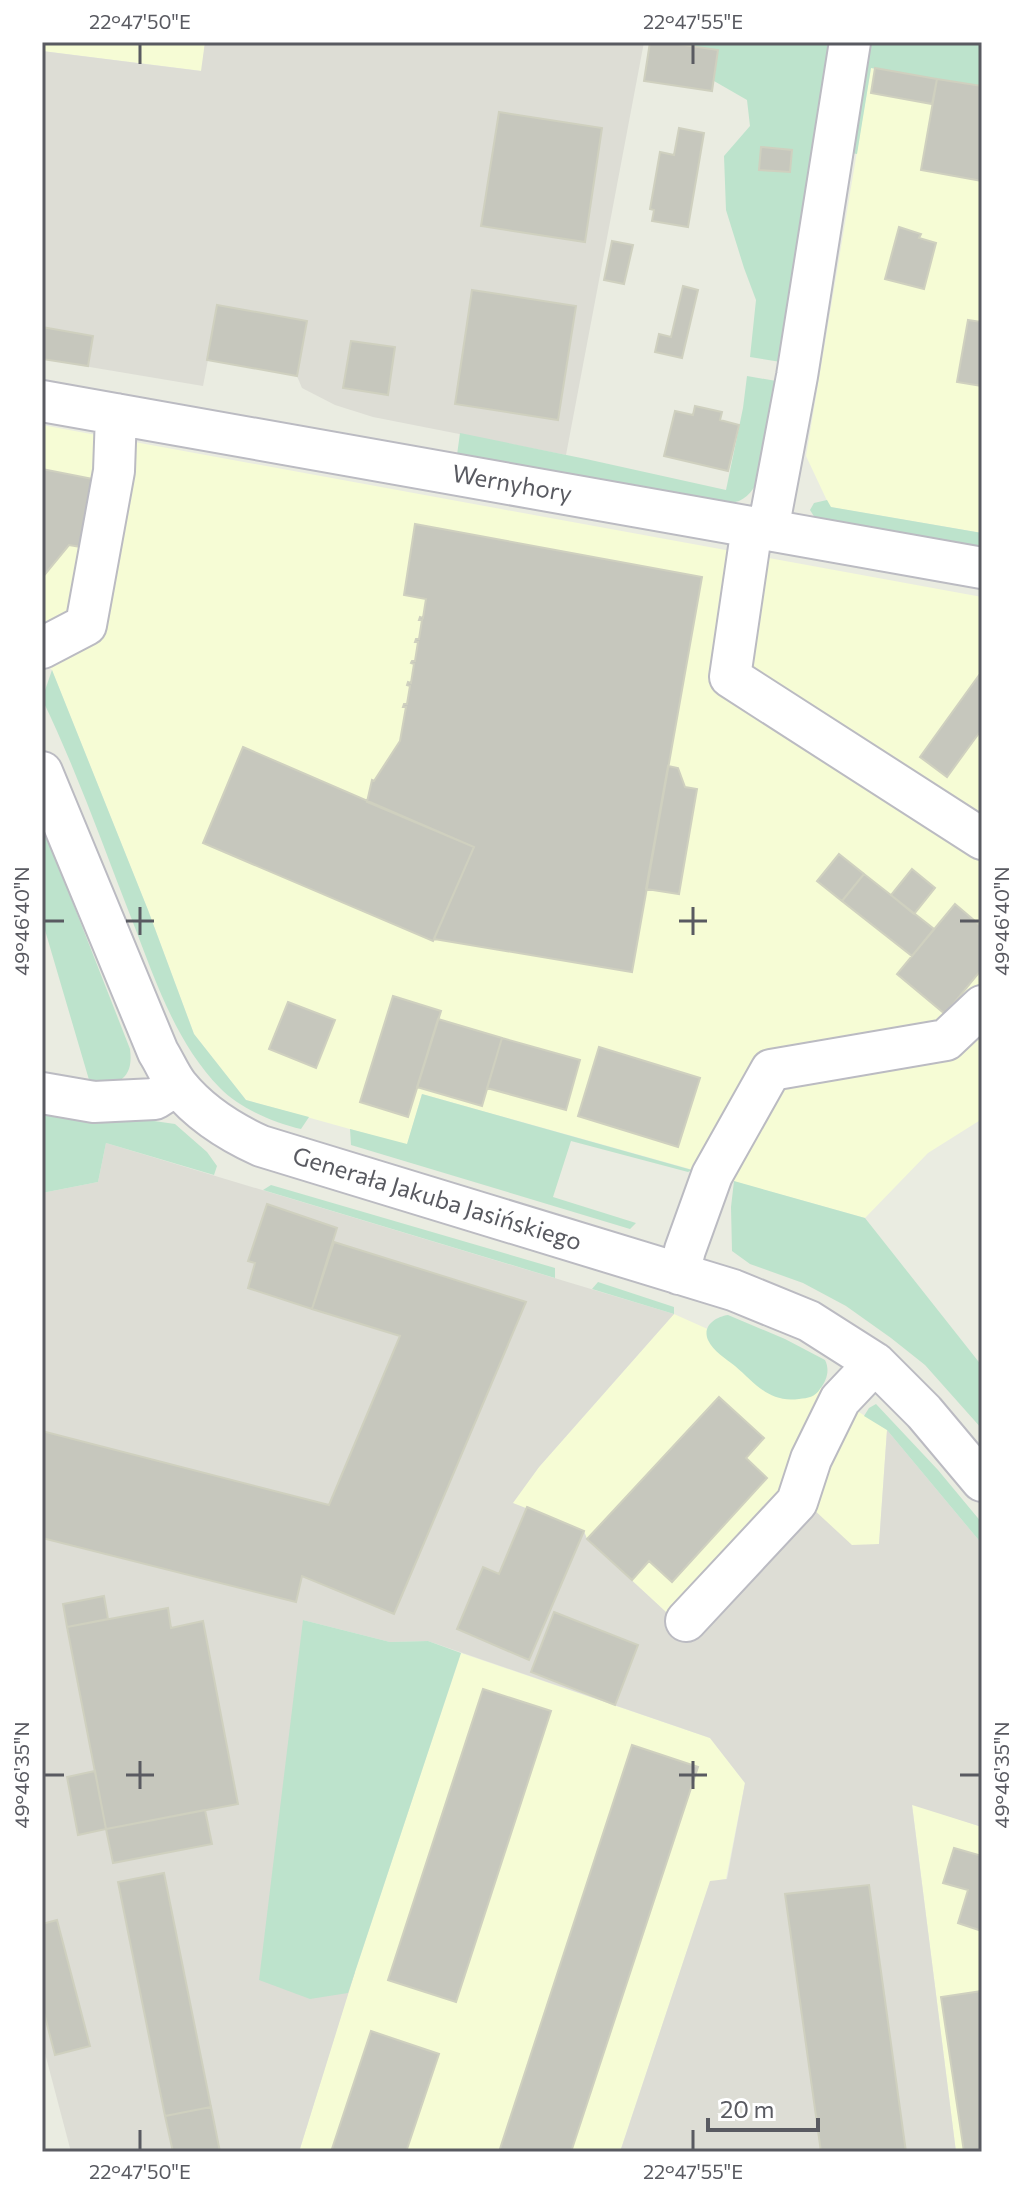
<svg xmlns="http://www.w3.org/2000/svg" width="1024" height="2194" viewBox="0 0 1024 2194" font-family="Commissioner,sans-serif">
<rect width="100%" height="100%" fill="#eaece1"/>
<!-- commercial -->
<path fill="#f6fcd5" d="M42,42H205L202,71L42,51Z
M871,68L982,86V533L830,507L806,456Z
M42,425L982,597V1119L928,1153L865,1218L422,1094L407,1145L246,1100L194,1034L148,910L52,670L42,659Z
M674,1314L779,1361L887,1430L879,1545H852L693,1637L587,1539L583,1531L512,1503L539,1467Z
M461,1653L710,1738L745,1783L726,1879L710,1882L620,2152H299L348,1993Z
M912,1804L982,1827V2152H956Z"/>
<!-- industrial -->
<path fill="#ddddd5" d="M205,42H644L566,455L373,417L335,405L302,388L297,376L208,360L203,386L42,359V51L201,71Z
M106,1143L674,1314L539,1467L513,1503L584,1531L587,1539L693,1637L812,1508L852,1545L879,1544L887,1430L982,1544V1827L912,1805L956,2152H620L710,1881L727,1879L745,1783L710,1738L428,1641L390,1642L303,1620L355,1972L299,2152H71L42,2042V1193L98,1182Z"/>
<!-- green -->
<path fill="#bde3cc" d="M664,42H837L787,363L750,357L756,300L744,268L726,210L724,156L750,126L747,100L714,81L718,50Z
M866,42H982V86L871,68L857,154L846,152Z
M747,376L782,382C776,412 770,488 739,501C733,503 725,503 719,503L457,455L460,433L586,459L726,490L743,408Z
M827,500L831,507L982,533V551L825,523L815,518L810,510L814,503Z
M52,670L148,910L194,1034L246,1100L309,1117L301,1129C274,1123 239,1108 220,1088C175,1042 155,979 132,920C103,846 77,771 42,699Z
M42,824L130,1049C134,1080 118,1083 92,1090L42,920Z
M422,1094L692,1170L688,1172L571,1141L553,1197L636,1223L630,1229L351,1145L350,1129L407,1144Z
M42,1109L98,1113L175,1124L207,1152L217,1166L214,1175L106,1143L98,1182L42,1193Z
M734,1181L865,1218L982,1366V1429L925,1365L891,1338L846,1306L803,1283L750,1264L732,1251L731,1207Z
M271,1185L555,1268V1278L263,1190Z
M598,1282L674,1307V1314L592,1289Z
M728,1315L785,1339L825,1360C830,1370 827,1380 820,1389C815,1397 808,1398 799,1399C769,1403 756,1384 735,1366C726,1359 713,1351 708,1340C702,1326 715,1317 728,1315Z
M876,1404L938,1470L982,1523V1544L887,1430L864,1416L869,1408Z
M303,1620L390,1642L428,1641L461,1653L348,1993L310,1999L259,1980Z"/>
<!-- building -->
<path fill="#c6c7bd" stroke="#cfd0bf" stroke-width="2" d="M650,42H664L718,50L712,91L644,81Z
M875,68L937,79L932,104L871,93Z
M937,79L982,86V181L921,170Z
M499,112L602,128L585,242L481,226Z
M679,128L704,133L688,227L652,221L654,210L650,209L660,152L674,155Z
M761,147L792,150L790,172L759,170Z
M899,227L921,234L919,238L936,243L924,289L885,279Z
M612,241L633,245L624,284L604,280Z
M683,286L698,290L682,358L655,352L659,334L671,337Z
M472,290L576,306L558,420L455,404Z
M217,305L307,321L297,376L207,360Z
M968,320L982,322V386L957,382Z
M42,327L93,336L88,366L42,359Z
M351,341L395,347L388,395L343,388Z
M695,406L722,412L720,420L739,425L728,471L664,456L675,411L693,415Z
M42,469L93,479L81,547L69,545L42,578Z
M415,524L702,577L632,972L434,939L474,847L367,802L372,780L374,781L400,741L406,707H403L404,704H407L410,686L407,685L408,682L411,683L414,664L411,663L412,661H415L418,642H415L416,639H419L422,620H419L420,617L423,618L426,599L404,595Z
M982,671V729L947,777L920,757Z
M243,747L474,847L433,941L203,843Z
M668,766L678,768L685,787L697,789L679,894L646,889Z
M839,854L864,874L842,901L817,881Z
M912,869L935,888L914,914L891,895Z
M864,874L934,929L912,956L842,901Z
M955,904L982,927V969L945,1014L897,974Z
M393,996L441,1011L408,1117L360,1102Z
M288,1002L335,1020L316,1068L269,1049Z
M438,1019L502,1038L482,1106L417,1087Z
M502,1038L580,1060L566,1110L487,1088Z
M599,1047L700,1078L678,1147L578,1116Z
M267,1204L337,1228L312,1309L248,1288L255,1263L248,1261Z
M334,1242L526,1302L394,1614L302,1576L296,1602L42,1538V1431L329,1505L400,1336L312,1309Z
M719,1397L764,1438L746,1458L767,1478L672,1582L649,1561L632,1580L587,1539Z
M527,1507L584,1531L529,1660L457,1629L483,1567L499,1574Z
M104,1596L108,1619L67,1627L63,1604Z
M168,1608L171,1628L203,1621L238,1804L106,1829L67,1627Z
M554,1612L638,1645L615,1705L531,1672Z
M483,1689L551,1711L456,2002L388,1980Z
M632,1745L698,1767L571,2152H499Z
M95,1771L106,1829L78,1835L67,1777Z
M205,1810L212,1844L113,1863L106,1829Z
M954,1848L982,1856V1931L958,1923L968,1890L943,1883Z
M164,1873L211,2107L165,2116L118,1882Z
M869,1885L906,2152H821L785,1894Z
M57,1920L90,2046L55,2055L42,2005V1924Z
M982,1991V2152H964L941,1997Z
M371,2031L439,2054L406,2152H331Z
M211,2107L220,2152H173L165,2116Z"/>
<g fill="none" stroke-linecap="round" stroke-linejoin="round">
<defs>
<path id="minor" d="M42,401L982,568
M752,527L730,677L982,839
M768,530L797,376L850,42
M42,648L86,625L114,471L116,414
M42,772L158,1052C165,1063 170,1076 178,1086C200,1113 230,1132 261,1146L733,1290L809,1321L875,1363L924,1412L982,1481
M42,1093L94,1102L155,1099L177,1085
M679,1274L685,1250L712,1175L771,1070L946,1040L982,1006
M686,1621L797,1502L811,1459L840,1400L875,1363"/>
</defs>
<!-- minor casing -->
<use href="#minor" stroke="#bbbbc2" stroke-width="44"/>
<!-- minor -->
<use href="#minor" stroke="#fff" stroke-width="40"/>
</g>
<!-- ticks -->
<path fill="none" stroke="#595a61" stroke-width="3" d="M140,44V64M693,44V64M140,907V935M693,907V935M44,921H64M126,921H154M679,921H707M960,921H980M140,1761V1789M693,1761V1789M44,1775H64M126,1775H154M679,1775H707M960,1775H980M140,2130V2150M693,2130V2150"/>
<g text-anchor="middle" stroke-width="8" stroke-linejoin="round" paint-order="stroke">
<!-- street labels -->
<g font-size="24" fill="#595a61" stroke="#fff">
<text transform="translate(512 484) rotate(10)" y="8">Wernyhory</text>
<text transform="translate(437 1199) rotate(17)" y="8">Generała Jakuba Jasińskiego</text>
</g>
</g>
<!-- border -->
<rect width="1024" height="2194" fill="none" stroke="#ffffff" stroke-width="88"/>
<!-- scale -->
<path d="M708 2118v12h110v-12" fill="none" stroke="#595a61" stroke-width="4"/>
<text x="720" y="2118" font-size="24" fill="#595a61" stroke="#ffffff" stroke-width="6" paint-order="stroke">20 m</text>
<rect x="44" y="44" width="936" height="2106" fill="none" stroke="#595a61" stroke-width="3"/>
<g font-size="20" text-anchor="middle" fill="#595a61">
<text x="140" y="29">22°47'50"E</text>
<text x="693" y="29">22°47'55"E</text>
<text transform="translate(22 921) rotate(-90)" y="7">49°46'40"N</text>
<text transform="translate(1002 921) rotate(-90)" y="7">49°46'40"N</text>
<text transform="translate(22 1775) rotate(-90)" y="7">49°46'35"N</text>
<text transform="translate(1002 1775) rotate(-90)" y="7">49°46'35"N</text>
<text x="140" y="2179">22°47'50"E</text>
<text x="693" y="2179">22°47'55"E</text>
</g>
</svg>
